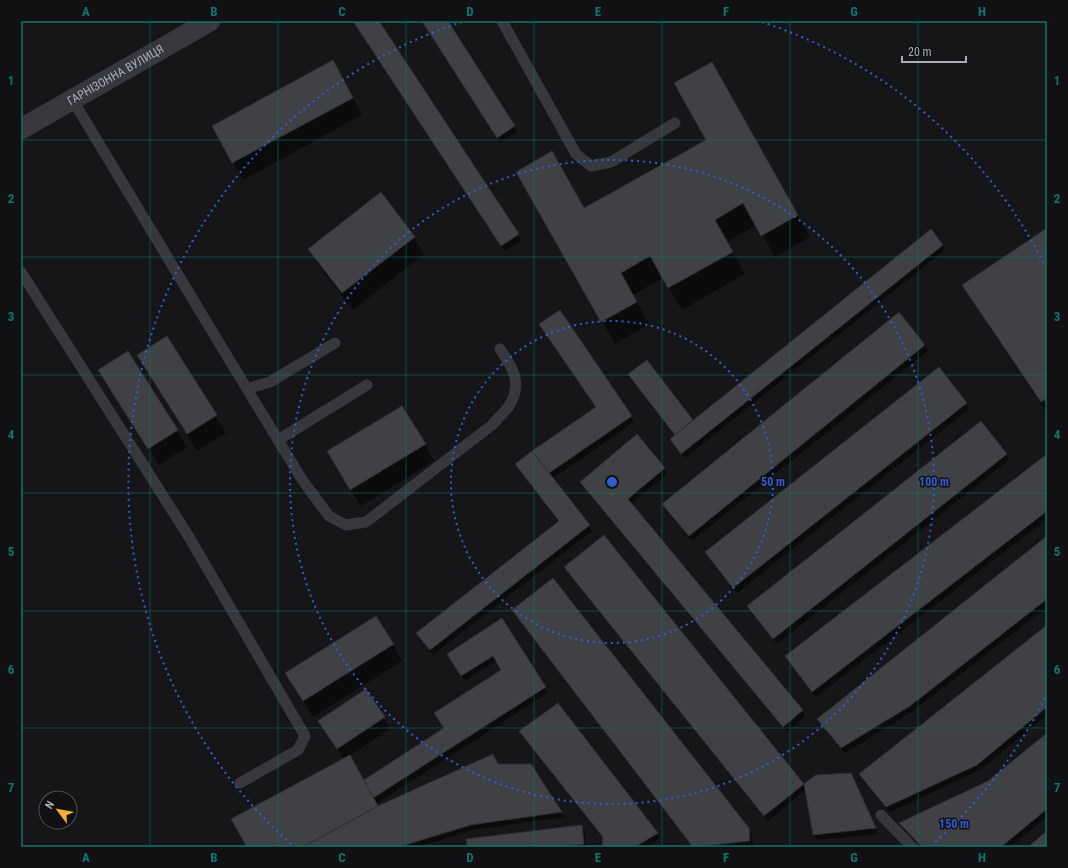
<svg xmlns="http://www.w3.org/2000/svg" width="1068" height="868" viewBox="0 0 1068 868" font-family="'Roboto Condensed',sans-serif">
<rect width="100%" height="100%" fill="#161618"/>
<!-- shadow -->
<path fill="#0007" d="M354,21H378L521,240L505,251Z
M423,21H447L517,132L500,143Z
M342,78L362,115L243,180L213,126Z
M724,85L810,237L775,257L757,225L727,242L745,274L682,310L663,278L633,295L649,324L615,344L518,172L584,210L707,140Z
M380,194L414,238L424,254L353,310L319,266L309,249Z
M1047,229V413L976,307L964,285Z
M942,245L945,250L685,458L674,444L675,435L647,361L693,421Z
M559,312L634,422L552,479L592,531L433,655L417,633L559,522L516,465L597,408L543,330Z
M166,337L226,433L197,451L138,355Z
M925,345L928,351L692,541L667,509Z
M128,352L187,447L159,465L109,387Z
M966,403L969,409L737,593L709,558L706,553Z
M425,444L434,461L361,506L338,469Z
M1006,454L1009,460L777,644L752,612Z
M1047,455V519L816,697L786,657Z
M664,468L667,474L631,504L802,711L805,716L787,732L584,487L581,482Z
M604,537L804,786L817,776L854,780L878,834L817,840L814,834L806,790L768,821L565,568Z
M1047,537V607L913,711L845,753L822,725Z
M517,616L748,829L752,835L753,846L693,847Z
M502,620L548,693L376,804L378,807L498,765H530L564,817L473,830L418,847H401L475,825L474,823L395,847H242L344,759L326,732L366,690L390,729L350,756L372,798L445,729L502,670L496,661L465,681L452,659Z
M1047,626V715L980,770L890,812L860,774Z
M393,644L402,661L313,717L296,690Z
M520,732L657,833L660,838L646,847H603L604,838Z
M1047,734V817L1010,847H921L903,828L900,823L989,782Z
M581,826L585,831L586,847H468Z"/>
<!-- building -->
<path fill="#404145" stroke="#303034" d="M353,21H379L519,234L501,246Z
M422,21H448L515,126L497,138Z
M333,60L353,98L232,163L212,126Z
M712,62L798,215L761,236L743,203L715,220L733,252L668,288L650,256L621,273L637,302L601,322L516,172L552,151L584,208L706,140L674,83Z
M381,192L415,237L342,293L308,249Z
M1047,228V398L1041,402L962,285Z
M931,229L943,245L681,454L670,439Z
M560,310L632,416L549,473L532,451L596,407L539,324Z
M899,312L925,345L689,536L662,504Z
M167,336L217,415L187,434L137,355Z
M128,351L178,430L148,449L98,370Z
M647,360L693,420L675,435L628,374Z
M939,367L967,403L733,588L705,552Z
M402,406L426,444L350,490L327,451Z
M981,421L1007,454L773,639L747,606Z
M637,434L665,468L628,499L803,710L783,727L580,482Z
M532,451L590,525L430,650L416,633L559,521L515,464Z
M1047,454V511L812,692L785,656Z
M604,535L804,784L764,816L564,567Z
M1047,536V599L910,706L841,748L817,719Z
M553,578L749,828L750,841L693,847L512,610Z
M376,616L394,644L303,701L285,673Z
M502,618L546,687L373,798L364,780L444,728L434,713L501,670L493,656L461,676L447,654Z
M1047,625V707L977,765L886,807L859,774Z
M366,689L385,717L337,749L318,721Z
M558,703L658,833L635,847H602L603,837L519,731Z
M1047,733V809L1001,847H922L899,823L988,781Z
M493,754L498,764H531L562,812L470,825L398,847H303L378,806Z
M350,755L378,806L303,847H247L231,819Z
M851,773L876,828L813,835L804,784L816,775Z
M582,825L584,844L560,847H467L466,839Z
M1047,831V847H1028Z"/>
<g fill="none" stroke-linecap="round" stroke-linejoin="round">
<!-- service -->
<path stroke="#37383d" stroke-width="11" d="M502,21L576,154L591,166L611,162L675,123
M72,99L247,389L270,382L335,343
M21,272L189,537L305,736L298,750L240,783
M247,389L303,481L329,516L346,525L366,522L492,425C497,419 504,413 509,406C523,384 513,368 500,349
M278,440L367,385
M881,815L912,847"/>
<!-- minor -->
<path stroke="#37383d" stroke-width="21" id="s1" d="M21,129L210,21"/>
</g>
<!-- grid -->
<path fill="none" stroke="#0f766e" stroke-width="1" stroke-opacity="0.55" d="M150,21V847M278,21V847M406,21V847M534,21V847M662,21V847M790,21V847M918,21V847M21,140H1047M21,257H1047M21,375H1047M21,493H1047M21,611H1047M21,728H1047"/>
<!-- distance rings -->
<g fill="none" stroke="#325cd3" stroke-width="2" stroke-dasharray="2 4">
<circle cx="612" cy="482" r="161"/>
<circle cx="612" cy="482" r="322"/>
<path d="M1045 698A484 484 0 0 1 933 844M291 844A484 484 0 0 1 462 22M762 22A484 484 0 0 1 1045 266"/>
</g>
<g text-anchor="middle" stroke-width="3" stroke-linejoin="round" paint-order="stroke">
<!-- street labels -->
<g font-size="12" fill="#a8adb8" stroke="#111113">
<text dy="4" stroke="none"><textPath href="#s1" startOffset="109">ГАРНІЗОННА ВУЛИЦЯ</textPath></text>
</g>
</g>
<circle cx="612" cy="482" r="6" fill="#325cd3" stroke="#111113" stroke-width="2"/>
<g font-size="12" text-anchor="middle" font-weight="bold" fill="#325cd3" stroke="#111113" stroke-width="3" stroke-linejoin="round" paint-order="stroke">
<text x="773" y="486">50 m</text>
<text x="934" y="486">100 m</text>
<text x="954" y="828">150 m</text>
</g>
<!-- border -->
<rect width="1068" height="868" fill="none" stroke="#111113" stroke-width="44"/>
<!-- north arrow -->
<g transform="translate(58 810) rotate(302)"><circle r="19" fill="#111113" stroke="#4d4f55"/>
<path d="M0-3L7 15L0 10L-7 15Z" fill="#f2b134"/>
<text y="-6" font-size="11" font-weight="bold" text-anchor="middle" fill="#a8adb8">N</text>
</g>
<!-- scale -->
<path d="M902 56v6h64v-6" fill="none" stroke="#a8adb8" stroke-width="2"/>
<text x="908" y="56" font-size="12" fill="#a8adb8" stroke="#111113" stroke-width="3" paint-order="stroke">20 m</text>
<rect x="22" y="22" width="1024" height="824" fill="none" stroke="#0f766e" stroke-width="1.5"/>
<g font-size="13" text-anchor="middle" font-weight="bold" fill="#0f766e">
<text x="86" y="16">A</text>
<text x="214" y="16">B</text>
<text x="342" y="16">C</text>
<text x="470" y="16">D</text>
<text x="598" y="16">E</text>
<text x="726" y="16">F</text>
<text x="854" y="16">G</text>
<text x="982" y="16">H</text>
<text x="11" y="85">1</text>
<text x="1057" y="85">1</text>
<text x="11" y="203">2</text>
<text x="1057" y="203">2</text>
<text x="11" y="321">3</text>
<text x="1057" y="321">3</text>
<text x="11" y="439">4</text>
<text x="1057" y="439">4</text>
<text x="11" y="556">5</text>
<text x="1057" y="556">5</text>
<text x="11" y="674">6</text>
<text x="1057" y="674">6</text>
<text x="11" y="792">7</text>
<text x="1057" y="792">7</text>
<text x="86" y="862">A</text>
<text x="214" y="862">B</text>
<text x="342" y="862">C</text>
<text x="470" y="862">D</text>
<text x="598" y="862">E</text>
<text x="726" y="862">F</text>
<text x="854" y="862">G</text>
<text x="982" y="862">H</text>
</g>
</svg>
